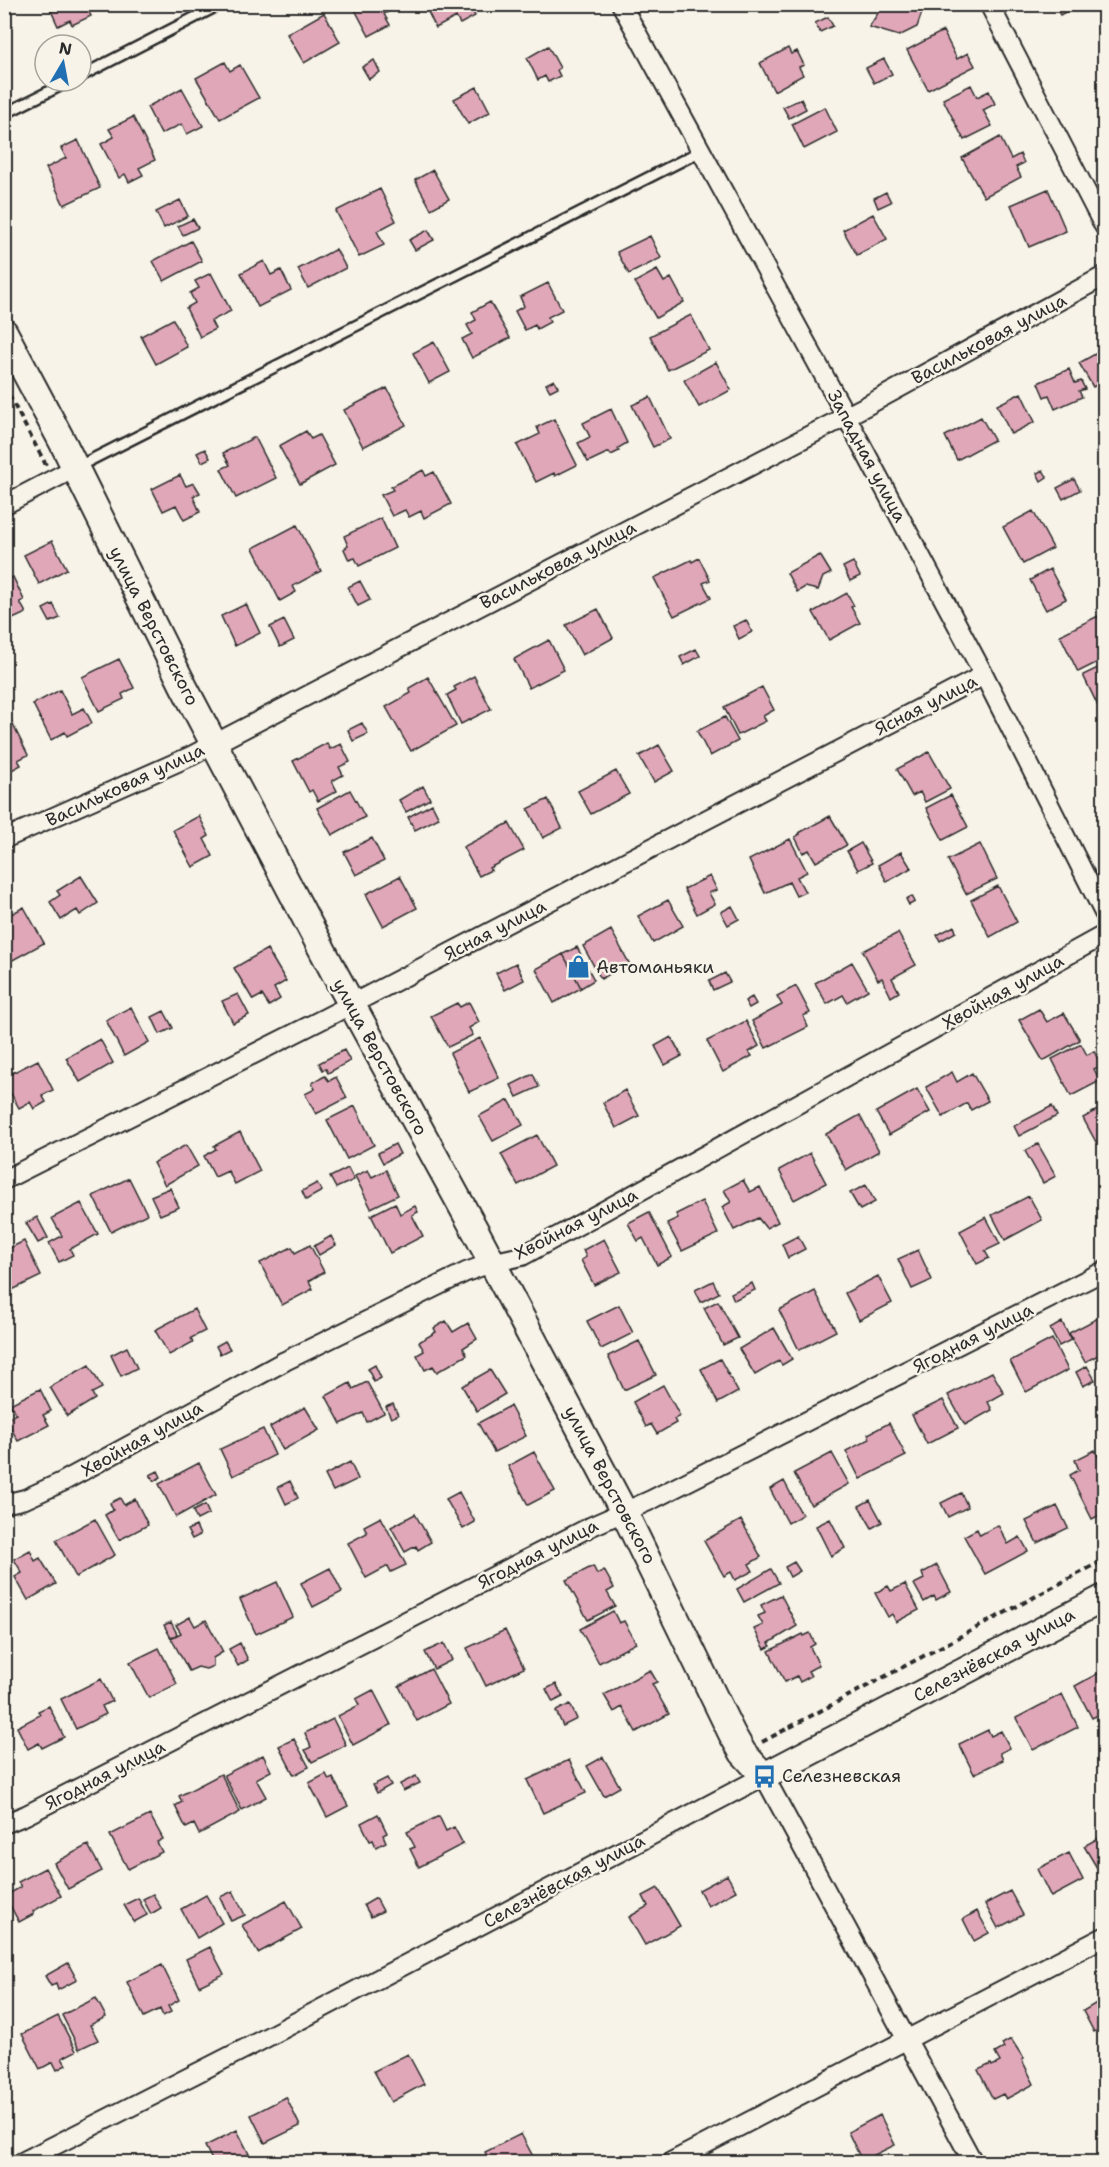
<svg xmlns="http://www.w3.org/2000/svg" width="1109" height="2167" viewBox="0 0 1109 2167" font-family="'Shantell Sans',sans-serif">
<rect width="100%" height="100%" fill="#f7f3e8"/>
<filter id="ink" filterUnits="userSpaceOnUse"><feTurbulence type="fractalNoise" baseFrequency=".0167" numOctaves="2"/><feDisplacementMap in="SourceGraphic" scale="12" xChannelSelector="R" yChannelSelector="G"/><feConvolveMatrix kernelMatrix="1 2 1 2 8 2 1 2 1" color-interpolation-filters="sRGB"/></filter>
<g filter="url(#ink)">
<!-- building -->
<path fill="#e0a7b9" stroke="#2b2b2b" stroke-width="1.5" d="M48,4H85L91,16L72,25L70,20L58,26Z
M352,4H397L398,6L384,14L390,25L369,36Z
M424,4H469L475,16L460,24L456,17L436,28Z
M877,4H925L917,27L899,36L869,27L880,10Z
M1054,4H1080L1060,15Z
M324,13L340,42L304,63L287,34Z
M828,17L833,26L820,32L815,23Z
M943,31L957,59L968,53L975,66L928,90L907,50Z
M548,46L560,68L557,70L560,76L548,82L545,76L538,80L527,58Z
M788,48L791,54L797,51L804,65L799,67L803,75L774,91L760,63Z
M884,59L892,74L874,83L866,68Z
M374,60L380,72L369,79L362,67Z
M225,62L230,71L240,65L259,98L220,119L196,78Z
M971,85L977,97L989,91L995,104L983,110L992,126L964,140L943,99Z
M477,87L490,112L468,124L454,99Z
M182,88L203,126L187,134L182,124L161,134L147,107Z
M801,99L806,109L789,118L783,107Z
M825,107L837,132L804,149L792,124Z
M133,117L155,160L139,168L143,175L129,182L125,174L119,178L101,144L114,137L109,129Z
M1000,137L1011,159L1020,154L1024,163L1016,167L1021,177L984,197L962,158Z
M78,140L100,188L64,205L46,168L66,158L61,148Z
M433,170L449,199L431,209L415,180Z
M380,189L396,221L377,231L384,245L359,257L336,211Z
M1048,189L1066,231L1029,247L1011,205Z
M886,192L891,202L878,208L874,198Z
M180,200L188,216L164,228L156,212Z
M873,214L887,239L857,255L843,230Z
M193,219L198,228L183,235L178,226Z
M428,230L434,240L415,250L409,240Z
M650,236L661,258L629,274L617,252Z
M191,241L202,261L164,281L153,261Z
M336,249L346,268L308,288L298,269Z
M264,261L271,275L281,270L291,290L258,307L241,273Z
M657,270L664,282L671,278L684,302L656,318L635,282Z
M211,273L231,311L211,321L215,329L200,337L186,308L195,303L190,293L199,288L195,281Z
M548,283L562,310L548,317L550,322L537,329L535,325L525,330L515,311L524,306L520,297Z
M490,302L510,338L472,358L462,339L472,334L467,325L476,320L472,312Z
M691,315L709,350L668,370L650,336Z
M173,319L187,347L156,364L141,336Z
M434,342L450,372L429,383L413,353Z
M1104,349V383L1101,385L1100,383L1093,387L1079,363Z
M716,362L731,390L699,407L684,380Z
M1069,369L1075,383L1081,381L1085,389L1079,391L1082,397L1055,409L1049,395L1044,397L1038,383Z
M554,380L558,387L550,391L546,384Z
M387,388L406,425L363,447L344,410Z
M1021,393L1035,422L1011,434L997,405Z
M650,397L670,439L653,447L632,405Z
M611,409L627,443L618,448L619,451L611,455L609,452L588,462L578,443L590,437L583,423Z
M981,417L994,440L957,460L945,436Z
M554,419L577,465L555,476L554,473L536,482L517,445L540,434L537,427Z
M306,431L311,439L319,435L335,465L300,484L279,446Z
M255,437L276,478L236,498L221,469L230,465L223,453Z
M205,449L210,458L202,462L197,453Z
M423,470L426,476L434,472L451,504L424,518L421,511L409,517L405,510L392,516L381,495L393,490L391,487Z
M1043,470L1047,477L1041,481L1037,473Z
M180,475L186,486L194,483L200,493L193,496L200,512L184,520L176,505L163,511L152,489Z
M1074,479L1080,490L1063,499L1057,488Z
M1033,511L1053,548L1023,564L1003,527Z
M381,518L395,548L359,566L355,558L349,560L344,549L348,546L344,536Z
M297,525L321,571L293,586L296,592L280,601L253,548Z
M52,541L67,569L39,584L24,555Z
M820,555L831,573L823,577L818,590L805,587L797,592L787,573Z
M699,558L710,580L703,583L711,598L674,616L654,578L691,560L692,562Z
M853,562L860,576L850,581L843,567Z
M1050,569L1066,599L1046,610L1030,580Z
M4,572L9,579L13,577L24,600L20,602L26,613L4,623Z
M360,581L370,600L358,606L348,587Z
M847,593L854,606L851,607L860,623L829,640L813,612Z
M53,604L60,618L50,622L43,609Z
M246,604L260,633L235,646L221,616Z
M598,609L613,638L582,655L566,625Z
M1098,616L1104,630V659L1078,672L1060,635Z
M284,620L294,640L280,647L270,627Z
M746,620L752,632L739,639L733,626Z
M549,640L564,670L529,688L514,659Z
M696,649L700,656L684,665L680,657Z
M119,659L134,688L122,694L124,699L99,711L82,677Z
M1104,665V706L1099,708L1083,675Z
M474,676L491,709L461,724L447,695L456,690L454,687Z
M428,677L456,726L411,751L386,707L411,693L409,688Z
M762,687L774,710L763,716L766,721L738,735L724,707Z
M60,690L72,714L84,708L92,723L67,736L65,732L51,740L33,704Z
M725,717L738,741L710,756L697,731Z
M11,721L28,755L18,760L21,765L8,772L4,766V724Z
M362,723L368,734L353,741L348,730Z
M327,743L330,749L341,744L350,762L339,767L343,775L332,781L337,791L318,801L312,790L309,792L293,761Z
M659,745L674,771L654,782L639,756Z
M929,752L950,789L925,802L920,792L912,796L897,769Z
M616,771L629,794L591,814L578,791Z
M423,786L430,799L406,812L399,800Z
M350,790L365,817L332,835L317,808Z
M951,795L968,827L943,840L926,808Z
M548,799L562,828L543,838L528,809Z
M432,804L439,818L415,830L408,817Z
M199,816L209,836L204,839L213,856L193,867L173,830Z
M830,816L847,845L816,862L809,850L803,853L795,837L800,834L799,833Z
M509,823L524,850L489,868L491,870L479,876L463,847Z
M372,838L384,861L356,875L344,852Z
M790,839L807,872L797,877L805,892L796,896L789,882L765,893L749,860Z
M861,843L872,863L858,870L847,851Z
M980,844L997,879L966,894L948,860Z
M901,852L911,868L887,882L878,865Z
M81,876L98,903L80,915L77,910L61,920L50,902L60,895L57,891Z
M400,876L417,908L383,926L366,894Z
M710,876L717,890L709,893L715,904L697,914L684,889Z
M998,886L1017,922L990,937L971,900Z
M912,896L915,902L909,905L906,899Z
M668,900L683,926L653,943L638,916Z
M732,906L739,919L728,925L721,912Z
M24,907L44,943L9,962L4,954V929L6,928L4,918Z
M954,926L956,932L940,941L937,935Z
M611,930L629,963L601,979L583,946Z
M898,933L916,965L892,978L899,992L891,997L882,978L878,980L863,951Z
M577,947L594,980L581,988L563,954Z
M267,949L286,981L274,988L280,999L269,1006L262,995L253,1000L234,968Z
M563,954L581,988L554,1003L536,969Z
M852,962L868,990L847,1002L843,995L827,1004L815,983Z
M516,963L524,980L505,990L496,973Z
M725,973L730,982L713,990L709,981Z
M796,986L810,1013L803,1016L808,1027L766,1048L752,1021L782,1005L777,996Z
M238,994L249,1015L233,1023L222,1001Z
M752,997L756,1004L749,1008L745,1001Z
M469,1002L479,1022L469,1028L473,1035L448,1047L431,1016L457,1003L460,1007Z
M131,1007L149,1042L124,1056L106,1020Z
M1039,1009L1047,1022L1064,1013L1080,1040L1043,1061L1019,1020Z
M164,1011L173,1028L160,1034L152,1017Z
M746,1021L759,1046L749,1052L752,1056L723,1072L707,1041Z
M671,1037L682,1056L665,1065L655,1046Z
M480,1038L499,1078L469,1092L450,1053Z
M100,1039L113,1063L80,1082L66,1058Z
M1081,1044L1087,1055L1094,1051L1101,1066L1094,1069L1100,1081L1071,1096L1052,1059Z
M344,1050L350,1061L328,1073L326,1069L323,1070L319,1063Z
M38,1060L53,1090L42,1095L46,1102L34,1109L30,1102L19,1108L4,1081V1077Z
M952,1072L957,1082L972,1073L988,1101L971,1110L967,1103L943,1117L926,1087Z
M533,1074L539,1087L517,1097L511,1085Z
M325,1076L329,1081L336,1077L347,1098L316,1114L305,1094L315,1089L312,1083Z
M917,1089L930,1112L889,1135L876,1112Z
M625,1090L639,1116L616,1128L603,1103Z
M509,1100L523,1125L493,1141L479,1116Z
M355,1106L374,1145L347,1159L327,1120Z
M1052,1106L1057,1116L1019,1136L1014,1126Z
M1104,1106V1148L1100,1140L1096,1142L1083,1118Z
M860,1115L879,1151L846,1170L826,1134Z
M240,1132L260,1171L235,1184L228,1171L215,1177L204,1156L216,1149L214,1146Z
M537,1135L553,1166L518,1185L501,1154Z
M395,1144L400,1154L383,1163L378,1153Z
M1038,1144L1056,1176L1043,1183L1025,1151Z
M186,1145L198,1166L165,1185L153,1163Z
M810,1153L826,1183L794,1200L779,1170Z
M348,1168L354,1180L336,1188L330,1177Z
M368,1170L372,1177L386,1170L398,1195L371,1208L355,1176Z
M129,1178L147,1214L111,1232L93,1196Z
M743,1180L750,1192L760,1187L778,1222L766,1228L758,1218L734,1230L722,1207L731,1202L724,1190Z
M317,1183L322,1191L306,1200L302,1191Z
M866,1185L875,1202L860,1210L850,1193Z
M170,1188L179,1207L160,1215L151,1196Z
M1029,1196L1042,1220L1005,1240L992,1215Z
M702,1201L718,1234L682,1251L667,1223L678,1218L676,1214Z
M81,1203L98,1234L70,1249L73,1255L59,1262L49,1243L62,1236L52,1218Z
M395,1203L400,1214L415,1206L418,1212L412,1215L423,1236L390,1253L371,1215Z
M649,1212L672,1257L657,1265L643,1238L638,1241L628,1223Z
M37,1217L48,1238L38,1243L26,1223Z
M986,1217L1000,1244L985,1251L989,1258L977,1264L960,1231Z
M331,1236L336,1245L319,1255L314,1246Z
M798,1236L805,1249L788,1258L782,1244Z
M604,1239L621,1272L594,1285L581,1260L586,1257L583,1250Z
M24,1241L41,1276L8,1292L4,1285V1251Z
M310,1245L324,1272L309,1281L313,1289L282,1305L260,1263L292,1247L295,1253Z
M918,1250L932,1280L912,1289L898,1259Z
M878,1276L892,1303L859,1320L845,1293Z
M713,1281L719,1293L701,1302L695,1290Z
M752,1283L755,1290L734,1300L731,1293Z
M815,1291L836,1331L799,1350L779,1310Z
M718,1301L738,1338L723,1345L704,1308Z
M619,1305L633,1333L601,1349L587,1321Z
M194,1309L205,1331L191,1338L193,1342L169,1355L155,1330Z
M1100,1317L1104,1326V1352L1085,1362L1069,1333Z
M446,1321L453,1332L468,1323L477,1339L463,1348L467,1355L437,1372L433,1366L425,1370L417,1355L424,1351L419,1342L436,1332L434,1328Z
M1062,1322L1071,1340L1059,1346L1050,1329Z
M774,1328L792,1359L782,1365L779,1361L755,1375L739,1349Z
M1052,1339L1068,1370L1026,1392L1010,1361Z
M225,1341L230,1349L220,1354L216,1346Z
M639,1341L656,1375L624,1390L608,1356Z
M127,1347L137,1368L121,1376L111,1355Z
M720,1359L738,1392L718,1403L701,1369Z
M89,1365L102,1388L92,1393L95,1399L67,1416L50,1387Z
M375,1365L381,1378L374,1382L368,1369Z
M1087,1366L1095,1380L1083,1386L1076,1372Z
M490,1370L505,1394L477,1411L462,1386Z
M992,1372L1004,1393L988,1402L992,1410L965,1425L948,1395Z
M367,1382L384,1413L367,1422L363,1413L341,1424L326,1396L350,1383L353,1389Z
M663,1385L680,1416L674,1419L676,1423L657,1434L651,1424L646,1427L633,1402Z
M40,1389L51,1411L43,1415L49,1425L18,1441L6,1419L16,1414L10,1404Z
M943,1400L958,1428L927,1444L912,1415Z
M393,1404L398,1415L391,1418L386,1407Z
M510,1406L526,1436L494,1452L478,1423Z
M305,1407L319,1430L283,1450L270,1427Z
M889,1423L906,1456L860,1479L846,1451L870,1439L868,1434Z
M263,1429L275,1455L233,1476L220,1449Z
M1095,1450L1100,1460L1104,1457V1513L1092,1519L1070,1475L1079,1470L1075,1460Z
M534,1452L555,1491L528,1505L508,1466Z
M832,1453L849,1484L811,1505L794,1473Z
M350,1462L358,1479L333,1491L325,1475Z
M199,1463L216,1495L176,1517L159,1484Z
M158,1471L161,1477L154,1481L150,1475Z
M290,1481L298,1498L286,1504L278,1487Z
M784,1481L802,1515L788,1523L770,1489Z
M459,1492L475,1522L463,1529L446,1499Z
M961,1493L968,1507L948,1517L941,1503Z
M120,1498L124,1505L135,1499L148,1525L119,1540L105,1515L113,1510L110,1503Z
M870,1500L882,1522L872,1528L859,1506Z
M205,1505L209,1514L197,1520L193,1511Z
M1057,1506L1068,1528L1037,1543L1026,1521Z
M415,1514L431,1542L418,1550L416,1546L405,1552L391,1527Z
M381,1517L406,1565L391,1572L388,1566L366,1578L348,1543L367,1533L364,1526Z
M95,1519L115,1555L76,1577L56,1540Z
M830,1519L845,1548L831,1556L816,1526Z
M741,1520L761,1557L749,1564L753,1571L735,1580L731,1572L724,1576L704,1541Z
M998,1525L1008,1544L1020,1537L1028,1551L985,1574L964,1536L977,1529L980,1535Z
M196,1526L200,1535L192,1539L187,1530Z
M30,1550L35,1561L40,1558L56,1584L28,1600L15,1577L22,1573L14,1559Z
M794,1562L800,1571L790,1577L785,1567Z
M937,1565L951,1592L936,1600L934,1596L924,1602L914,1584L924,1579L922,1573Z
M593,1566L597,1574L604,1570L614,1588L607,1592L615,1606L588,1620L566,1580Z
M330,1568L342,1592L313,1607L301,1583Z
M771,1569L779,1583L744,1602L737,1589Z
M277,1582L293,1617L256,1634L240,1599Z
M905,1584L919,1610L896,1622L892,1614L888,1617L875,1593L888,1586L891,1591Z
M781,1595L797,1626L769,1643L771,1646L765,1649L754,1629L763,1625L758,1616L765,1613L761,1605Z
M613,1611L619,1623L624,1621L636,1643L599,1663L580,1629Z
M190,1617L195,1626L206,1620L223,1652L213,1658V1666L206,1669L198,1667L189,1671L171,1638L181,1633L176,1625Z
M171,1622L177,1634L171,1638L164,1625Z
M505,1630L524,1668L486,1686L467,1648Z
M810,1633L815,1644L810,1647L819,1665L808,1671L811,1676L800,1682L797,1676L785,1682L769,1651L803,1634L804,1636Z
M240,1643L248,1660L238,1666L229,1649Z
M444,1643L452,1660L434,1669L425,1652Z
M159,1648L177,1684L149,1698L130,1662Z
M431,1669L449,1704L417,1721L399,1686Z
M650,1670L657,1682L652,1684L669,1714L636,1732L622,1707L614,1712L604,1695Z
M1104,1670V1712L1092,1718L1075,1686Z
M101,1679L112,1701L102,1706L106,1714L76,1729L61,1699Z
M556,1684L563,1697L553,1702L546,1689Z
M373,1690L391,1725L353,1745L338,1716L359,1705L356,1699Z
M1062,1694L1078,1727L1033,1750L1016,1718Z
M570,1704L577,1719L563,1726L556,1711Z
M49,1706L64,1737L42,1748L39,1743L28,1749L17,1727L40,1715L38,1711Z
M333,1719L346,1745L312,1762L305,1750L311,1747L305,1733Z
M988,1730L991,1736L1001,1731L1010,1748L1000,1753L1003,1760L974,1774L959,1744Z
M294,1739L309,1767L294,1775L279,1746Z
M263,1755L271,1771L256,1779L266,1797L242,1810L224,1775Z
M603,1757L620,1787L604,1796L587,1766Z
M569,1760L586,1793L543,1813L527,1780Z
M221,1774L240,1812L199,1834L194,1824L186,1828L175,1806L182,1802L179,1796Z
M326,1774L329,1780L333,1778L348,1806L327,1817L309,1783Z
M416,1776L420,1783L403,1791L400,1784Z
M387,1778L391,1785L377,1793L373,1785Z
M378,1814L387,1833L383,1835L386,1842L376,1847L373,1840L370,1841L361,1823Z
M150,1815L163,1839L157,1842L162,1852L128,1869L110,1835Z
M439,1816L446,1831L454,1827L463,1844L419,1867L410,1849L415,1847L407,1832Z
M1104,1835V1871L1100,1873L1084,1846Z
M88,1845L102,1871L68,1889L54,1863Z
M1069,1853L1083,1880L1051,1897L1037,1869Z
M45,1868L61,1896L33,1911L34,1914L19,1922L5,1896L21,1887L18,1882Z
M727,1875L736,1891L708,1906L699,1890Z
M658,1888L680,1926L645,1945L629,1917L648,1906L643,1896Z
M233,1891L245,1915L231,1921L220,1897Z
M1010,1891L1023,1915L998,1928L985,1904Z
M153,1894L161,1908L151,1914L143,1899Z
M206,1895L222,1923L197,1938L181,1909Z
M138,1898L147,1915L134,1922L124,1905Z
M376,1898L383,1911L371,1917L364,1905Z
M286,1901L302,1929L258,1953L242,1925Z
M977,1911L989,1933L974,1941L963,1919Z
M210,1947L224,1974L199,1986L186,1959Z
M68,1963L77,1980L58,1990L56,1984L51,1986L45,1976Z
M162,1965L179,2000L168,2006L171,2012L163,2016L160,2009L144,2017L127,1982Z
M96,1998L106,2017L90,2025L98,2040L79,2049L62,2015Z
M1098,2002L1104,2015V2027L1094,2032L1083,2011Z
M58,2016L76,2051L62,2058L66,2065L57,2070L53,2062L40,2069L22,2034Z
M1011,2039L1024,2059L1022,2060L1034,2084L1006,2099L1003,2094L993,2099L978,2070L991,2064L992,2066L1000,2062L995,2053L1004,2048L1002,2044Z
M408,2054L424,2084L391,2102L374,2071Z
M286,2097L300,2126L265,2143L251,2115Z
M880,2115L895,2145L862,2161L848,2132Z
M237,2130L249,2154L233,2162H213L205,2146Z
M521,2134L536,2162H490L485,2152Z"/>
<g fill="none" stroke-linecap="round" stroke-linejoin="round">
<defs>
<path id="lane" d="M81,76L221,4
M4,114L70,81
M77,467L701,151"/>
<path id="street" d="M621,4L846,416L984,675L1104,913
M989,4L1104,226
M4,505L75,468
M4,839L191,756L866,406L1104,276
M4,1180L325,1018L984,675
M4,1504L25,1499L62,1482L285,1361L466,1272L491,1263L522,1256L1104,935
M4,1824L26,1815L592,1526L651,1500L1104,1271
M22,2162L258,2042L764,1776L973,2162
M671,2162L1104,1937"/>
<path id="secondary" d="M4,332L63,443L184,687L335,974L476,1232L624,1512L732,1734L743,1753L764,1776L1104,1598"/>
</defs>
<!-- lane casing -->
<use href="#lane" stroke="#2b2b2b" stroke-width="14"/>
<!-- street casing -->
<use href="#street" stroke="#2b2b2b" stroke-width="22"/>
<!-- secondary casing -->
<use href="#secondary" stroke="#2b2b2b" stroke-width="30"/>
<!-- path -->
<path stroke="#2b2b2b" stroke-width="4" stroke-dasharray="6 4.5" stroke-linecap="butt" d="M4,386L46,465
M762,1742L1104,1560"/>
<!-- lane -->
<use href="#lane" stroke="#f7f3e8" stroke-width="9"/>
<!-- street -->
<use href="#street" stroke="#f7f3e8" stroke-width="18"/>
<!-- secondary -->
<use href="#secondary" stroke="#f7f3e8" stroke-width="26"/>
</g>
</g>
<!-- icons -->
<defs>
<symbol id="shop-bare" viewBox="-9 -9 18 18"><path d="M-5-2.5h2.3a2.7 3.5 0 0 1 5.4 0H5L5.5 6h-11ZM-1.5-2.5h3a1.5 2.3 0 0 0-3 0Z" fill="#1f6fb2" stroke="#f7f3e8" stroke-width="2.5" paint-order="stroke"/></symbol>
<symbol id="bus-bare" viewBox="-9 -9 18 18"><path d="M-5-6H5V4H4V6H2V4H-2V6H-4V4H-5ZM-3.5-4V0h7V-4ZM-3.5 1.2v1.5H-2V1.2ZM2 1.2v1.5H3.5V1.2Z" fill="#1f6fb2" stroke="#f7f3e8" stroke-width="2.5" paint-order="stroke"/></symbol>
</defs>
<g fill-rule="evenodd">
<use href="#shop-bare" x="562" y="950" width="33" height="33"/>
<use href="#bus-bare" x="748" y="1760" width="33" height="33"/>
</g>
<g text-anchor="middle" stroke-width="5" stroke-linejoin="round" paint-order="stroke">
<!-- street labels -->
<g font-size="18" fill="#2b2b2b" stroke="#f7f3e8">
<text transform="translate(989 339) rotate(-28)" y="6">Васильковая улица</text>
<text transform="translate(867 456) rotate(62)" y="6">Западная улица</text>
<text transform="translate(558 565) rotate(-27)" y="6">Васильковая улица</text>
<text transform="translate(154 626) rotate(63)" y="6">улица Верстовского</text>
<text transform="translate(926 705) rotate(-27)" y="6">Ясная улица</text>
<text transform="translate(125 785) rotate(-25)" y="6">Васильковая улица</text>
<text transform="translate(495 930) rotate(-27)" y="6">Ясная улица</text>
<text transform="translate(1003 992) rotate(-29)" y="6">Хвойная улица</text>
<text transform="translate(380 1057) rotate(61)" y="6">улица Верстовского</text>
<text transform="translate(576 1224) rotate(-27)" y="6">Хвойная улица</text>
<text transform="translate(973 1338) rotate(-27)" y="6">Ягодная улица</text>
<text transform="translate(142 1439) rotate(-29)" y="6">Хвойная улица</text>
<text transform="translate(610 1485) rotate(62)" y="6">улица Верстовского</text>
<text transform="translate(538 1554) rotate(-27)" y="6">Ягодная улица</text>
<text transform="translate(994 1655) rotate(-28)" y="6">Селезнёвская улица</text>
<text transform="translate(105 1775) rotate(-27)" y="6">Ягодная улица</text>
<text transform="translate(564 1881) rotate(-28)" y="6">Селезнёвская улица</text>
</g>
<!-- poi labels -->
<g font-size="18" fill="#2b2b2b" stroke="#f7f3e8" text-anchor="start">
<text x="596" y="973">Автоманьяки</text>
<text x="782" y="1782">Селезневская</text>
</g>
</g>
<!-- margin -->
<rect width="1109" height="2167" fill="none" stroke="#f7f3e8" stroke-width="24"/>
<rect x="12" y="12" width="1085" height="2143" fill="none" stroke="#2b2b2b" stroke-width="2" filter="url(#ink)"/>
<!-- north arrow -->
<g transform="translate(63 63) rotate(10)"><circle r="28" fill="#f7f3e8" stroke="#a5a39c" stroke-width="1.5"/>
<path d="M0-4.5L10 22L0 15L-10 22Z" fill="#1f6fb2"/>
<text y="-9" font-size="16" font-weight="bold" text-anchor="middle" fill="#2b2b2b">N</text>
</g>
</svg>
